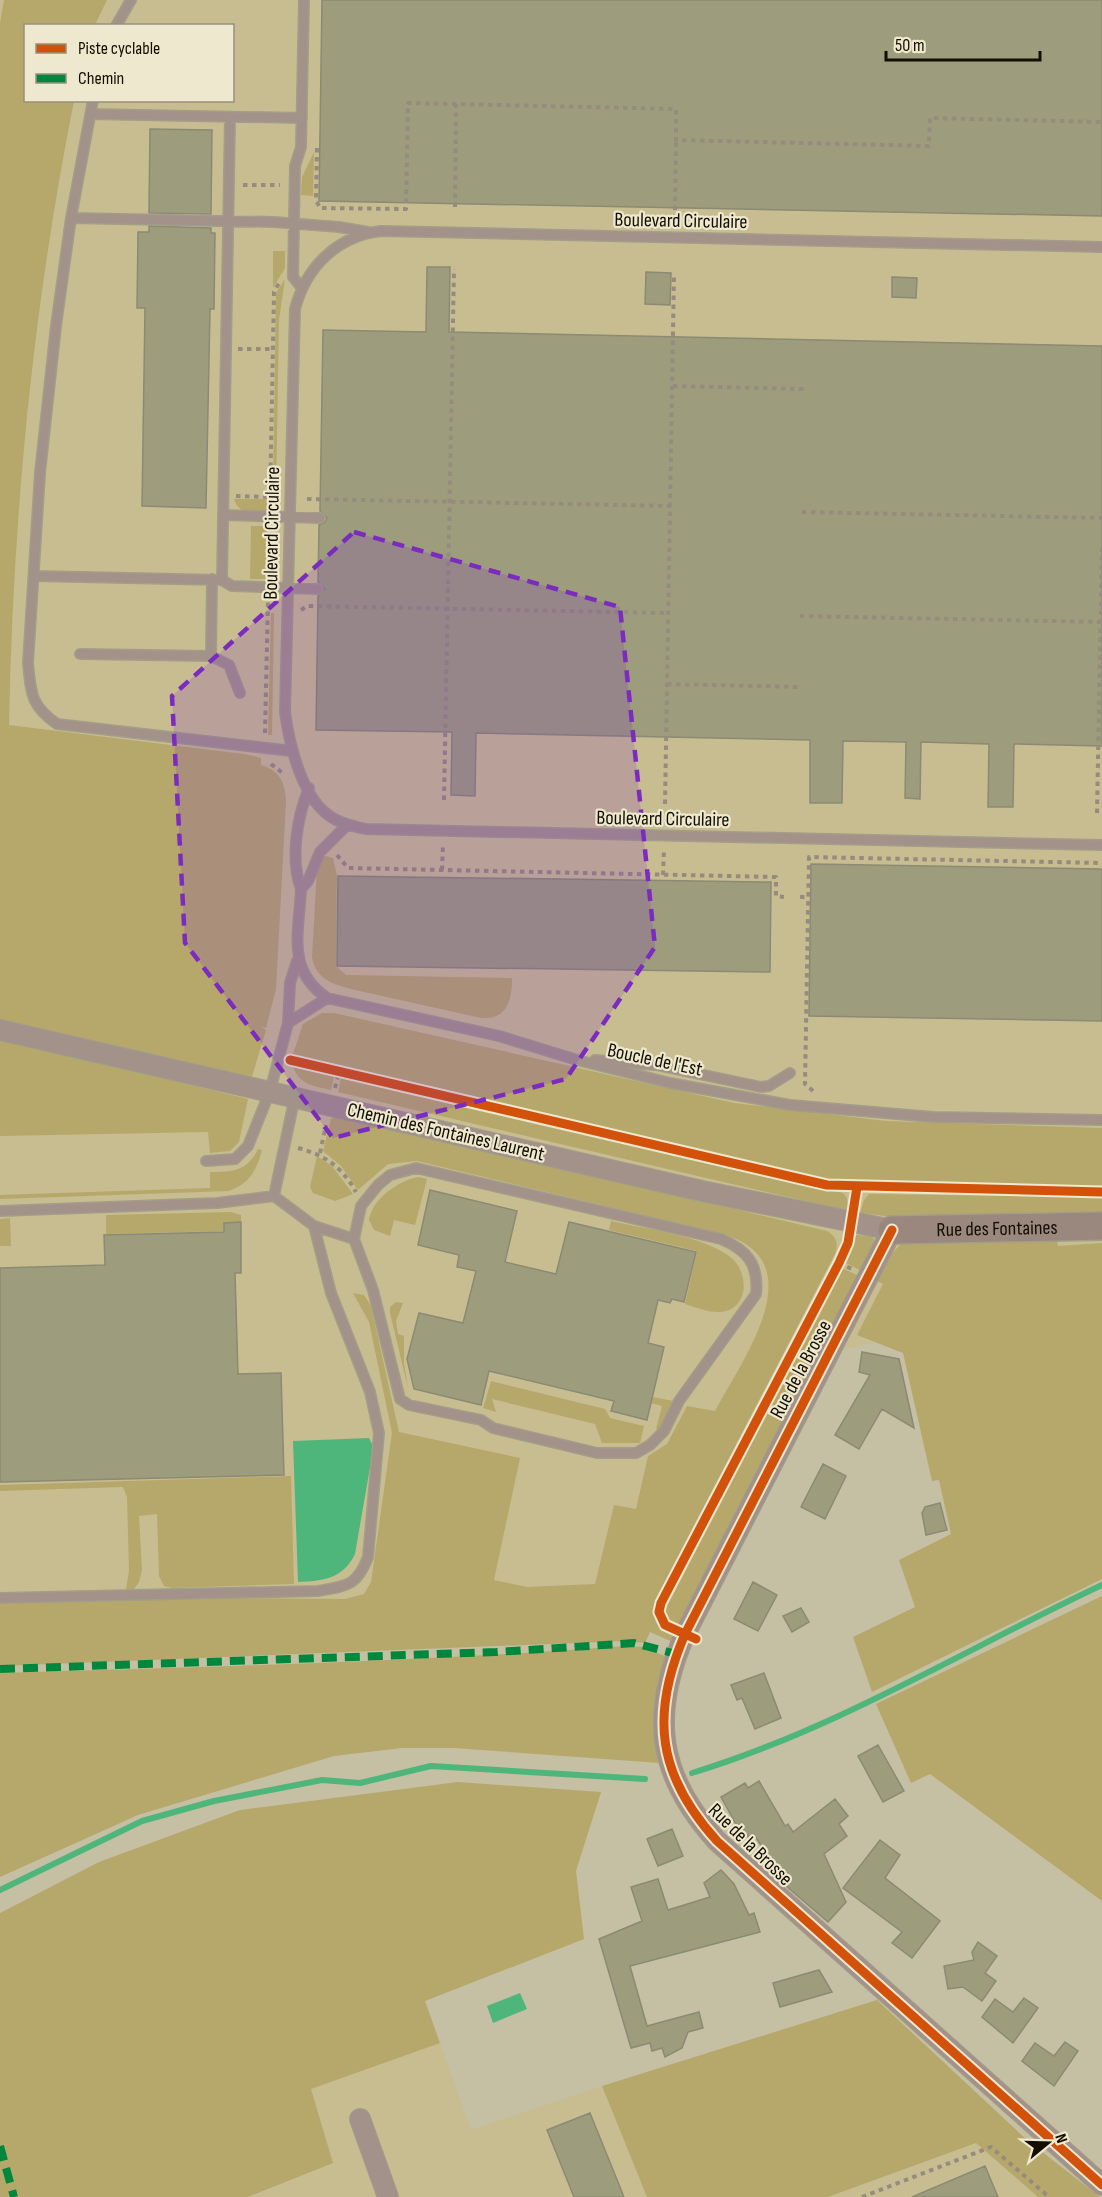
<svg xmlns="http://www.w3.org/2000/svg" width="1102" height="2197" viewBox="0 0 1102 2197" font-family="'Sofia Sans Condensed',sans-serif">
<rect width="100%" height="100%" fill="#c5bfa3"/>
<!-- built -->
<path fill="#c8bd90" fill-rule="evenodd" d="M0,0H1102V1286L750,1373L631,1594L376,1600L0,1617ZM26,26H232V100H26Z
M440,2043L471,2130L602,2086L647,2197H248L332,2163L310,2089Z
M976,2143L1038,2197H828Z"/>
<!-- green -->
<path fill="#b6a86b" d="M4,0H107L95,25L26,26V100L74,101C33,307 13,514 9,725L244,754L261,758V765C280,771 285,782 286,801L276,989L266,1028L260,1026L266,1030L251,1080L0,1021V23Z
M314,152L313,196L301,195L302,177Z
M273,251H285V268L273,288Z
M285,279L279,320L276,495H273L276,293Z
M234,499H268L267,511C254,515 238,514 234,499Z
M251,526H267L266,579H250Z
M271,613H274L272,735H268Z
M326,856L333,858L337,876L336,966L346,975L512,978C512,999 508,1020 481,1018L351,989C332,984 316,979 312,957L317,869L321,859Z
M322,1013H334L734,1103L886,1121L1102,1128V1186L854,1182L831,1179L293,1054L303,1024Z
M0,1037L248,1099L239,1142L230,1151L210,1153L208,1132L0,1136Z
M293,1066L334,1076L331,1090C314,1086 299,1085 293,1066Z
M341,1078L843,1193L847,1198L848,1211L338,1092Z
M335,1117L535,1161L827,1231C836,1236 839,1244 835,1254L657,1597C652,1617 653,1627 673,1635V1642L650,1632L645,1643L624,1641L0,1666V1603L232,1598L345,1599L364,1594L371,1582L392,1433L369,1322L353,1293L364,1295L371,1306L399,1432L520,1458L494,1580L527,1587L595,1584L614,1505L636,1509L648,1456L667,1444L687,1406L715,1411C743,1359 816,1260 722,1234L417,1161L388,1164L358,1190L341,1166L323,1151L331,1119Z
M258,1149L262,1150C257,1170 249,1184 229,1191L0,1199V1195L210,1188V1172C233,1172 247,1171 258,1149Z
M317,1156L332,1166L353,1194L335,1201L313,1193L310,1187Z
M419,1177L427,1179L415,1225L394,1220L390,1236L374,1230L369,1220C372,1199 399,1180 419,1177Z
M869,1194L1102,1197V1214L893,1217L860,1213L864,1200Z
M231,1212L241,1215V1222H224V1231L106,1234V1215Z
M10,1218L11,1246H0V1219Z
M611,1221C646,1229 700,1235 729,1256C749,1270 751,1309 720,1312C709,1313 695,1307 685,1304L697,1251L609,1230Z
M856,1235L872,1236L877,1244L864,1272L846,1263Z
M1056,1237L1058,1246L1102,1243V1579L872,1692L853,1637L915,1607L899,1560L951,1534L939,1480L932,1481L903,1353L857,1335L883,1284L877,1281L892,1253L904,1241Z
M842,1268L859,1276L679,1627L664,1618L665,1610Z
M396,1302L403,1303L396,1321L398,1334L404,1336V1363L408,1388L390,1313V1307Z
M491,1381L605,1409L610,1418L644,1426L640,1443H602L595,1424L492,1399L496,1412L483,1408Z
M652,1397L674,1401L659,1430L656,1429L662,1406L651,1403Z
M291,1476L294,1584L172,1588L164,1586L159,1576L157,1514L139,1516L142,1570L139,1582L134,1589H126L129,1571L127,1497L123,1487L0,1491V1485Z
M1102,1596V1901L930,1774L911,1783L876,1704Z
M625,1646L643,1647L667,1657L660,1763L454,1748H402L334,1756L138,1815L0,1877V1673C208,1667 417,1662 625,1646Z
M458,1782L601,1792L576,1871L584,1939L425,2001L440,2043L311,2089L333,2163L248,2197H0V1913L99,1862L240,1810Z
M877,2000L1027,2140L1100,2197H1038L976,2143L828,2197H647L602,2086Z"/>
<!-- water -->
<path fill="#4fb67b" d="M369,1438L372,1444V1456L355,1554C343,1579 323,1581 298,1582L293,1441Z
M520,1993L527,2009L493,2023L487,2006Z"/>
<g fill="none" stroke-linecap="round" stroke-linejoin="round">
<!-- stream -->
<path stroke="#4fb67b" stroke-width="6" d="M692,1773C836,1729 966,1649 1102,1585
M0,1890L142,1821L214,1801L322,1780L360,1783L431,1766L645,1779"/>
</g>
<!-- building -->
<path fill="#9d9d7d" stroke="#8b8a74" stroke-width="1.5" d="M322,0H1102V216L319,201Z
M150,129L212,130L211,214L149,213Z
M149,226L211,228V233H215L214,309H210L206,508L142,506L145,308H137L138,232H149Z
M427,267H450L449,332L1102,346V746L1014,744L1013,807H988L989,744L921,742L920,799L905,798L906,742L843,741L842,803H810V740L476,733L475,796L451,795L452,732L316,730L318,596L325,589L318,582L319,525L325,522L327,518L320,511L323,330L426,332Z
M646,272L671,273L670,305L645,304Z
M892,277L917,278L916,298L892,297Z
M811,864L1102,869V1021L809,1016Z
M338,876L771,882L770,972L337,966Z
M430,1190L517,1211L505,1262L556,1274L569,1222L696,1252L684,1302L672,1299L670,1303L658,1300L648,1343L664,1347L647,1420L611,1411L614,1401L489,1371L481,1405L414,1389L407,1359L419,1313L463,1323L476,1271L457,1267L459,1255L418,1245Z
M241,1222V1273H235L238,1374L281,1373L284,1475L0,1482V1268L105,1265L104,1235L224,1232V1223Z
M862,1352L899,1359L914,1428L882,1409L859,1449L835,1435L870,1375L859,1372Z
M823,1464L846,1476L825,1519L801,1507Z
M940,1503L947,1530L926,1535L922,1513L925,1507Z
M753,1582L777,1595L758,1631L734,1619Z
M801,1608L809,1622L792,1632L783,1616Z
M764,1673L781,1718L755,1729L742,1698L737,1700L731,1685Z
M878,1745L904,1791L883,1802L858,1756Z
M759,1781L785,1826L788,1824L793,1832L835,1799L848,1816L839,1824L847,1836L824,1854L846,1902L828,1922L764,1867L771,1862L754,1834L748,1837L740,1824L737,1826L721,1797L745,1783L748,1788Z
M672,1829L683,1856L658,1866L647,1839Z
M880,1840L900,1855L885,1878L940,1921L912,1958L892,1943L902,1932L843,1888Z
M721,1870L734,1884L749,1915L754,1913L760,1932L630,1966L647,2026L699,2012L703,2028L688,2032L682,2048L665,2057L662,2048L652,2051L650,2043L631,2048L599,1939L642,1921L631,1887L658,1879L668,1910L710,1897L704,1883Z
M978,1942L997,1956L985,1973L996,1981L982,2001L963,1987L948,1989L944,1966L974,1960L972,1952Z
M819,1970L832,1992L780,2007L773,1983Z
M1024,1998L1038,2008L1013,2043L982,2017L995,1999L1013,2012Z
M1065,2042L1078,2051L1054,2086L1022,2061L1035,2043L1054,2056Z
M590,2113L624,2197H574L547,2130Z
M985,2166L998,2197H912Z"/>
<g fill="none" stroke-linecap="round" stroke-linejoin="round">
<defs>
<path id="lane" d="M116,26L131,0
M93,100L71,218L56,326L40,473L28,663C31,694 31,706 57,724L292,751
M91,114L302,118
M71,218L274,222L339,227L368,232
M1102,247L381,231C337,236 306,267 295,309L285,712C289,743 301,794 327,814C338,823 352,826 366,829L1102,845
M301,287L293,277L295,166L301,147L304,0
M223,515L320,518
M34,576L222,580L230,117
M222,580L232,586L318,589
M80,654L211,656L229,665L240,693
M211,656L212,579
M309,788C297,817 290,859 301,889C299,933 286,970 327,998L499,1036L577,1060L670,1083L790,1105L933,1117L1102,1120
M301,889L308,881L320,852L347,825
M288,1023L327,998
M595,1060L656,1065L761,1087L769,1086L790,1073
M206,1161L235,1159L248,1146L270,1091L288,1023L290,983L297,961
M416,1168L721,1239C747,1250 759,1264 756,1294L679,1401L664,1431L650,1445L636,1453H597L493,1428L481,1420L409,1405L400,1399L373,1290L354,1239L361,1206L378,1185L390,1175Z
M274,1196L295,1096
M0,1211L217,1203L274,1196L314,1226L331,1293L370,1392L379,1433L368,1557C357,1586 347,1586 318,1591L0,1598
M314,1226L354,1239"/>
<path id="street" d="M0,1030L702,1191L892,1230L685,1634C650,1715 657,1775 717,1841L1102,2185
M360,2119L388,2197"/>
<g id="secondary">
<path id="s1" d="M892,1230L1102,1226"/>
</g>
</defs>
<!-- lane casing -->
<use href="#lane" stroke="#a29e88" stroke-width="12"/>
<!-- street casing -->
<use href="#street" stroke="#a29e88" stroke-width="22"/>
<!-- secondary casing -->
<use href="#secondary" stroke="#a29e88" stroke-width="30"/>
<!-- path -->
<path stroke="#968c7e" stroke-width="4" stroke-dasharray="4.5 4.5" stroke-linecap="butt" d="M317,148L316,200L320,208L406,209L408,103L676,109V140L929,146L930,118L1102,122
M243,185H280
M455,207L456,104
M675,210L676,140
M238,349H273
M673,386L804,389
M236,496L271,497
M307,499L671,506
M270,503L274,292L280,281
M802,512L1102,518
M269,573V530
M301,610L307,606L669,613
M800,616L1102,622
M667,684L798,687
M265,733L268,600
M271,764L284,774
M444,800L454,269
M665,804L674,273
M1097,813L1102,546
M337,855L348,868L776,877V896L784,897
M442,870L443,844
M663,875L664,849
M800,897H808
M292,1060L827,1185L1102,1192
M335,1088L339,1071
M813,1091L805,1084L809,857L1102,863
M298,1148C325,1155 342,1167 356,1192
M320,1153L326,1125
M855,1203L857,1187
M839,1263L852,1269
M668,1627L660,1619L661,1603L849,1240
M862,2197L991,2147L1049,2197"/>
<!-- lane -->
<use href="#lane" stroke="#a3928a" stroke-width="9"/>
<!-- street -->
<use href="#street" stroke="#a3928a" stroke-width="20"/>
<!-- secondary -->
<use href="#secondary" stroke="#9a877e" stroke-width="27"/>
<!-- quiet -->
<path stroke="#00873e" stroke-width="8" stroke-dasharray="15 8" stroke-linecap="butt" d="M0,1669L496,1652L634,1643L676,1654
M0,2146L14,2197"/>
<defs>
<path id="cycleway" d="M290,1060L827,1185L1102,1192
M892,1230L685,1634C650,1715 657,1775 717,1841L1102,2185
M696,1639L665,1625L659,1612L661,1603L839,1263L848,1243L857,1187"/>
</defs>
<!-- cycleway casing -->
<use href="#cycleway" stroke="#eee8ce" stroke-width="13"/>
<!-- cycleway -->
<use href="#cycleway" stroke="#d3520b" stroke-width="9"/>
</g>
<!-- marked area -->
<path fill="#7b2cbf" fill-opacity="0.2" stroke="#7b2cbf" stroke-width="4.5" stroke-dasharray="12 8" stroke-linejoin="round" d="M354,532L620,607L655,947L566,1079L333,1138L185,943L172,696Z"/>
<g text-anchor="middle" stroke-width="4.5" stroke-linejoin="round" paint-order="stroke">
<!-- street labels -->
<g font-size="20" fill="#130e00" stroke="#eee8ce">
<text transform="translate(681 220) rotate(1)" y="7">Boulevard Circulaire</text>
<text transform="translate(271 533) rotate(-89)" y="7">Boulevard Circulaire</text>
<text transform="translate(663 818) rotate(1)" y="7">Boulevard Circulaire</text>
<text transform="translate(655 1059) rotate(12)" y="7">Boucle de l'Est</text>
<text transform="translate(446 1131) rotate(13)" y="7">Chemin des Fontaines Laurent</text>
<text dy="7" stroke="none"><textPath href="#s1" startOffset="105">Rue des Fontaines</textPath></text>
<text transform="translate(800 1369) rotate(-62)" y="7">Rue de la Brosse</text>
<text transform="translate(751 1844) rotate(44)" y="7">Rue de la Brosse</text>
</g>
</g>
<!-- legend -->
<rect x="24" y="24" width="210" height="78" fill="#eee8ce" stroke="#96917c" stroke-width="1.5"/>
<rect x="36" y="44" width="30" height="9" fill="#d3520b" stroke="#96917c" stroke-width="1.5"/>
<text x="78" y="54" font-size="18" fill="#130e00">Piste cyclable</text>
<rect x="36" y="74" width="30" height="9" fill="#00873e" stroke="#96917c" stroke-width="1.5"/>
<text x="78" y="84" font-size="18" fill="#130e00">Chemin</text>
<!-- north arrow -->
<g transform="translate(1048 2143) rotate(71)" stroke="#eee8ce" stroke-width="4.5" paint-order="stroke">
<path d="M0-4.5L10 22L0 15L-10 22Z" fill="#130e00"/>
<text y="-9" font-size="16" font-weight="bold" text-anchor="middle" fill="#130e00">N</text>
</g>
<!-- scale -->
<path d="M886 51v9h154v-9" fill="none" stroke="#130e00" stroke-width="3"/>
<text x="895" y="51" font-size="18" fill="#130e00" stroke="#eee8ce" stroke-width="4.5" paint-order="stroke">50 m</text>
</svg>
